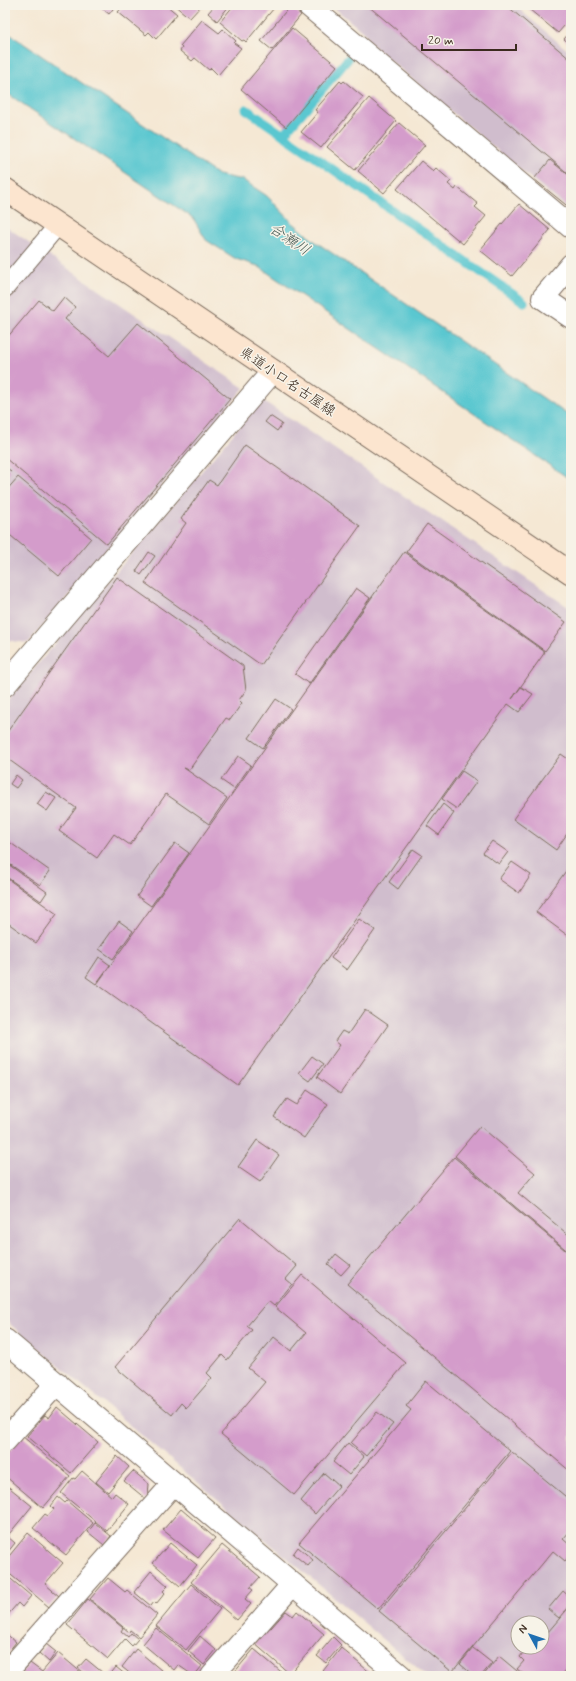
<svg xmlns="http://www.w3.org/2000/svg" width="576" height="1681" viewBox="0 0 576 1681" font-family="Mynerve,'Klee One',sans-serif">
<rect width="100%" height="100%" fill="#f7f3e8"/>
<filter id="ink" filterUnits="userSpaceOnUse"><feTurbulence type="fractalNoise" baseFrequency=".025" numOctaves="2"/><feDisplacementMap in="SourceGraphic" scale="8" xChannelSelector="R" yChannelSelector="G"/><feConvolveMatrix kernelMatrix="1 2 1 2 8 2 1 2 1" color-interpolation-filters="sRGB"/></filter>
<filter id="wash" filterUnits="userSpaceOnUse"><feTurbulence type="fractalNoise" baseFrequency=".012" numOctaves="4" result="noise"/><feDisplacementMap in="SourceGraphic" scale="16" xChannelSelector="R" yChannelSelector="G"/><feGaussianBlur stdDeviation="0.9" result="paint"/><feColorMatrix in="noise" values="0 0 0 0 0 0 0 0 0 0 0 0 0 0 0 0 0 1.4 0 .05"/><feComposite in="paint" operator="in"/></filter>
<g filter="url(#wash)">
<rect width="100%" height="100%" fill="#f5e8d4"/>
<!-- industrial -->
<path fill="#d0bdcd" fill-rule="evenodd" d="M331,5H514L571,53V212L366,40L369,37Z
M5,226L244,388L28,643L5,640Z
M262,400L571,609V1676H427L5,1320V703ZM518,1623H542V1647H518Z"/>
<!-- water -->
<path fill="#5ac7d0" stroke="#4a7877" d="M5,31L218,175L243,180L267,196L293,223L313,240L571,417V480L258,266L236,259L206,240L193,218L5,92Z"/>
<g fill="none" stroke-linecap="round" stroke-linejoin="round">
<!-- stream -->
<path stroke="#5ac7d0" stroke-width="9" d="M246,109L524,302
M283,135L348,59"/>
</g>
<g id="blocks">
<!-- building -->
<path fill="#d49ccb" d="M98,5H116L109,14Z
M124,5H166L177,14L156,39L149,32L146,35L118,12Z
M174,5H200L201,6L190,18Z
M215,5H230L217,21L208,13Z
M234,5H273L274,8L246,42L244,40L242,41L220,22Z
M367,5H506L571,60V176Z
M524,5H571V18L558,33Z
M290,6L301,15L272,50L261,41Z
M202,20L219,33L223,29L236,41L234,43L241,48L218,75L211,68L209,70L195,58L192,61L180,51L182,48L180,46Z
M292,28L337,66L286,127L241,89Z
M571,31V45L564,39Z
M340,81L342,83L344,81L363,97L321,148L301,132L318,112L315,110Z
M369,98L396,121L355,170L327,147Z
M399,123L425,145L384,193L358,171Z
M550,160L571,177V209L534,179Z
M421,161L433,171L436,168L451,181L448,184L455,190L457,187L478,204L475,207L486,216L463,244L397,189Z
M519,204L550,230L512,276L480,250Z
M64,297L75,307L65,319L109,356L138,323L230,399L107,544L5,458V340L39,300L53,311Z
M270,416L282,424L277,431L265,422Z
M245,445L360,526L261,665L145,583L186,523L181,519L209,480L217,485Z
M5,467L11,471L5,478Z
M18,477L91,538L59,576L5,531V492Z
M427,524L566,622L545,651L406,552Z
M149,552L155,556L141,575L136,571Z
M404,552L545,652L512,699L521,687L533,694L519,712L508,704L238,1085L97,984Z
M117,577L243,666L246,690L239,700L242,703L230,720L226,718L189,770L184,768L227,798L209,824L166,794L130,845L114,834L97,858L59,831L76,808L5,757V735Z
M356,588L370,598L309,684L295,674Z
M276,699L291,709L263,748L249,738Z
M561,754L571,761V828L556,850L513,819Z
M238,756L251,765L234,789L221,780Z
M462,771L477,781L457,809L442,799Z
M16,775L22,780L16,788L10,784Z
M46,792L56,798L47,811L37,804Z
M443,804L454,813L439,835L427,826Z
M5,839L50,871L40,885L5,861Z
M492,841L508,852L499,864L483,853Z
M175,843L189,853L151,906L137,896Z
M413,849L422,855L398,889L389,882Z
M5,862L47,892L41,901L5,876Z
M512,862L531,875L519,893L499,879Z
M571,864V938L536,912Z
M5,877L57,914L36,943L5,921Z
M359,919L375,930L347,970L331,958Z
M119,921L133,931L113,959L99,949Z
M99,957L110,965L96,984L86,977Z
M365,1009L388,1025L340,1094L317,1077L340,1045L335,1041L342,1031L348,1034Z
M312,1056L323,1064L310,1081L299,1073Z
M307,1090L328,1104L304,1138L274,1117L287,1099L297,1105Z
M480,1126L535,1173L518,1193L571,1237V1254L455,1156Z
M257,1140L279,1155L260,1182L238,1167Z
M454,1157L571,1255V1472L347,1284Z
M240,1218L297,1266L286,1279L292,1284L274,1306L268,1301L247,1326L252,1330L227,1360L222,1355L207,1373L212,1378L186,1408L181,1403L172,1415L115,1367Z
M336,1254L350,1265L341,1275L328,1264Z
M302,1275L406,1363L294,1495L221,1434L265,1382L248,1368L274,1337L291,1351L306,1333L275,1307Z
M426,1381L510,1451L378,1609L299,1543L411,1410L406,1406Z
M57,1407L98,1442L71,1473L27,1436L45,1415L49,1418Z
M377,1412L393,1424L366,1456L351,1443Z
M22,1436L70,1476L43,1508L5,1476V1456Z
M348,1443L364,1457L349,1475L333,1462Z
M512,1452L571,1501V1530L563,1539L571,1546V1554L565,1561L553,1551L452,1672L379,1611Z
M117,1456L129,1467L108,1492L96,1482Z
M82,1471L112,1497L115,1493L129,1504L107,1531L61,1493L73,1478L75,1479Z
M133,1471L149,1484L148,1496L146,1499L124,1481Z
M324,1473L339,1486L315,1514L301,1501Z
M5,1484L32,1506L5,1539Z
M58,1497L65,1503L67,1501L93,1523L66,1555L33,1528L45,1514L48,1516L54,1509L51,1506Z
M181,1509L215,1538L198,1558L163,1530Z
M95,1523L111,1536L104,1545L88,1532Z
M28,1533L63,1563L45,1584L59,1596L49,1607L5,1570V1561Z
M8,1537L15,1543L7,1553L5,1551V1541Z
M170,1543L197,1565L180,1586L153,1563Z
M222,1545L260,1577L250,1588L253,1590L245,1599L251,1604L237,1620L191,1582Z
M298,1547L313,1560L308,1566L293,1554Z
M151,1571L168,1586L163,1591L165,1593L156,1604L154,1602L151,1606L134,1592Z
M5,1574L31,1596L22,1607L18,1603L5,1618Z
M108,1578L125,1592L127,1590L157,1615L139,1637L130,1630L129,1632L90,1599Z
M191,1584L220,1609L186,1650L156,1626Z
M563,1591L571,1598V1603L559,1618L548,1609Z
M88,1599L123,1628L121,1631L128,1637L131,1633L138,1639L132,1646L125,1639L108,1659L67,1625Z
M571,1605V1664L561,1676H526L517,1669L524,1661L520,1657L525,1650L530,1654L536,1647H542V1639Z
M286,1611L293,1616L297,1611L324,1634L290,1674L254,1643L268,1626L271,1628Z
M156,1628L202,1666L194,1676L178,1665L174,1670L143,1644Z
M5,1633L16,1642L5,1656Z
M200,1636L216,1650L204,1665L188,1651Z
M333,1637L341,1645L326,1663L317,1656Z
M46,1644L56,1652L49,1662L39,1653Z
M341,1648L373,1675V1676H329L323,1671Z
M473,1648L492,1663L481,1676H474L460,1664Z
M136,1649L168,1676H133L122,1667Z
M254,1649L286,1676H226L230,1671L233,1674Z
M58,1653L83,1674L82,1676H19L30,1663L42,1672Z
M499,1656L523,1676H483Z
M86,1659L103,1673L101,1676H88L78,1668Z
M116,1667L127,1676H109Z
M321,1671L327,1676H317Z"/>
</g>
</g>
<g filter="url(#ink)">
<use href="#blocks" fill-opacity="0" stroke="#7c6c5e" stroke-width="1"/>
<g fill="none" stroke-linecap="round" stroke-linejoin="round">
<defs>
<path id="lane" d="M5,288L58,225"/>
<path id="street" d="M308,5L571,227
M571,265L543,298L571,317
M5,685L273,371
M5,1340L401,1676
M5,1441L57,1383
M5,1674L174,1483
M212,1676L293,1584"/>
<path id="secondary" d="M5,189L571,573"/>
</defs>
<!-- lane casing -->
<use href="#lane" stroke="#7c6c5e" stroke-width="20"/>
<!-- street casing -->
<use href="#street" stroke="#7c6c5e" stroke-width="24"/>
<!-- secondary casing -->
<use href="#secondary" stroke="#7c6c5e" stroke-width="24"/>
<!-- lane -->
<use href="#lane" stroke="#fff" stroke-width="18"/>
<!-- street -->
<use href="#street" stroke="#fff" stroke-width="22"/>
<!-- secondary -->
<use href="#secondary" stroke="#fce5cf" stroke-width="22"/>
</g>
</g>
<g text-anchor="middle" stroke-width="3" stroke-linejoin="round" paint-order="stroke">
<!-- street labels -->
<g font-size="14" fill="#3b2a1e" stroke="#f7f3e8">
<text transform="translate(288 381) rotate(34)" y="5">県道小口名古屋線</text>
</g>
<!-- water labels -->
<g font-size="15" font-style="italic" fill="#445953" stroke="#f7f3e8">
<text transform="translate(290 239) rotate(34)" y="5">合瀬川</text>
</g>
</g>
<!-- margin -->
<rect width="576" height="1681" fill="none" stroke="#f7f3e8" stroke-width="20"/>
<!-- north arrow -->
<g transform="translate(530 1635) rotate(310)"><circle r="19" fill="#f7f3e8" stroke="#aca397"/>
<path d="M0-3L7 15L0 10L-7 15Z" fill="#1f6fb2"/>
<text y="-6" font-size="11" font-weight="bold" text-anchor="middle" fill="#3b2a1e">N</text>
</g>
<!-- scale -->
<path d="M422 44v6h94v-6" fill="none" stroke="#3b2a1e" stroke-width="2"/>
<text x="428" y="44" font-size="12" fill="#3b2a1e" stroke="#f7f3e8" stroke-width="3" paint-order="stroke">20 m</text>
</svg>
